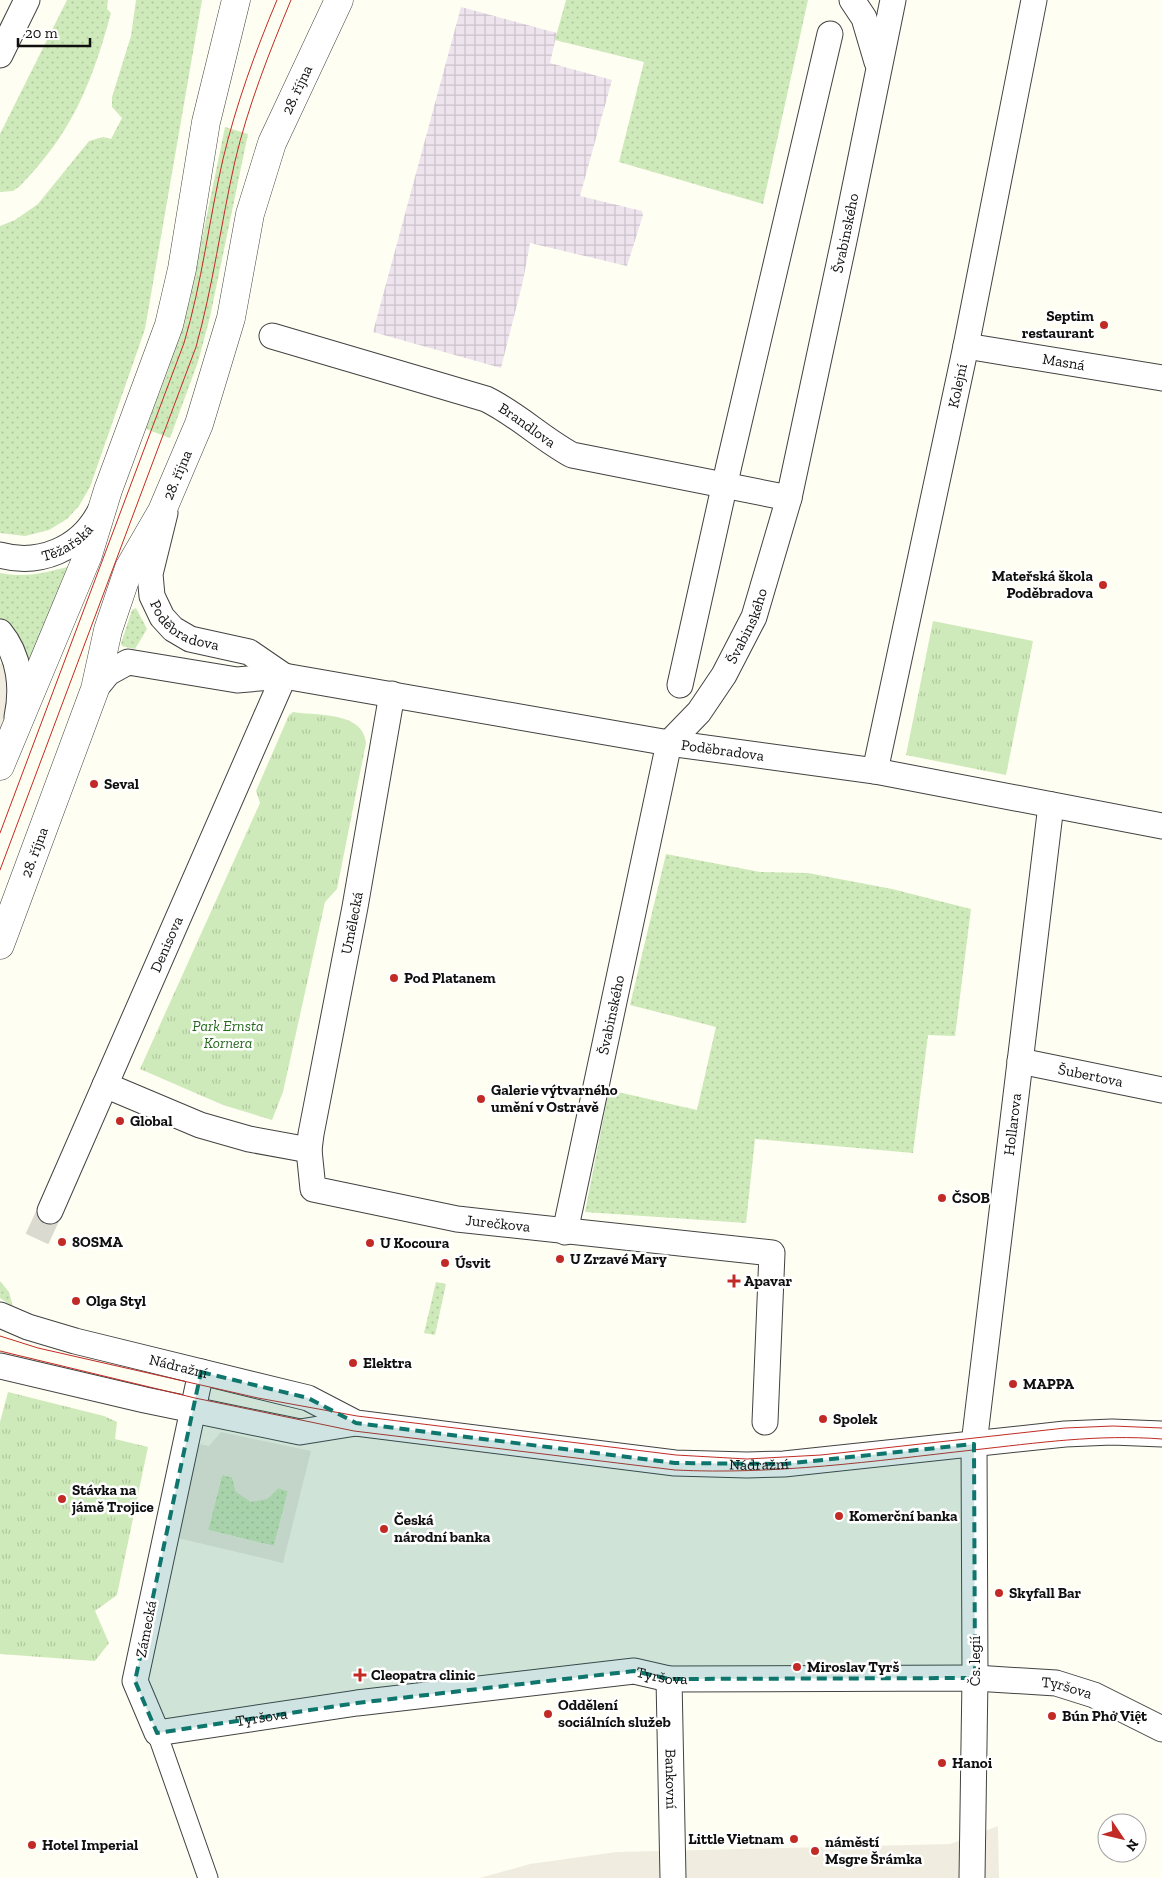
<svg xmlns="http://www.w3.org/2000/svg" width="1162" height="1878" viewBox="0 0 1162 1878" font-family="'Zilla Slab',serif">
<defs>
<pattern id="industrial-grid" width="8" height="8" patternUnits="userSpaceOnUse" patternTransform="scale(1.25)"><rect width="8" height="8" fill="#eee4ee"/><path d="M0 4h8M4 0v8" fill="none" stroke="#cbc2cb"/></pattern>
<pattern id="grass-dots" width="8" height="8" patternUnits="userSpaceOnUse" patternTransform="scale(1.25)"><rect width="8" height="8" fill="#cfeaba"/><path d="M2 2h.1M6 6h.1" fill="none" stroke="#b1c89f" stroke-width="1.8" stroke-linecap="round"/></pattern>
<pattern id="park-tufts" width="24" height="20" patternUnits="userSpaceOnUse" patternTransform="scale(1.25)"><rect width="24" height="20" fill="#cfeaba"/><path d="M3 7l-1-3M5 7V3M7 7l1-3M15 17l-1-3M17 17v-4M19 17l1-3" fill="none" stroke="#b1c89f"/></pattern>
</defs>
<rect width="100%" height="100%" fill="#fffef2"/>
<!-- industrial -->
<path fill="url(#industrial-grid)" d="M461,7L557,33L550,63L612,80L580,196L642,211L643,215L627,266L530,243L523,281L501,368L373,332Z"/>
<!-- grass -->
<path fill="url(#grass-dots)" d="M67,0H108L107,9L111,13C92,83 72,133 20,186L13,191L0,192V134Z
M136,0H202L145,329L90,487L79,506L67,519L49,530L25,536L0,533V226L15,220L38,204L89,141L103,137L111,139L122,118L112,107V97L131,36Z
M566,0H808L763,204L619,162L644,62L555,40Z
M225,127L248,134L210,317L198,362L170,438L146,429L168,370L189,302Z
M68,567L71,568L30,671L10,629L0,619V573C26,578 42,573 68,567Z
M136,608L147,629L135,649L122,646L121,643L132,610Z
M666,854L760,872L808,873L892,889L971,909L955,1036L928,1035L913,1153L755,1139L746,1223L585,1212L609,1090L697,1110L716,1027L630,1005Z
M0,1281L9,1292L13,1307L0,1298Z
M436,1282L446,1284L435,1335L424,1333Z
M222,1475L232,1477L236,1492L267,1499L278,1488L288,1491L274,1546L208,1530Z"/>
<!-- park -->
<path fill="url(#park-tufts)" d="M933,621L1033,641L1006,775L906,755Z
M293,712C317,716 363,711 366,743L337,889L325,902L283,1092L272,1120L223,1105L140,1069L260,803L256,791L289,715Z
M8,1392L104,1416L117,1422L115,1439L148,1447L117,1595L95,1611L109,1643L95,1661L0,1654V1422Z"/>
<!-- plaza -->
<path fill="#f0ede0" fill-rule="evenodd" d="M0,663L8,667L13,697L0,744Z
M221,1432L311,1451L283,1563L165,1535L185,1441L209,1446ZM222,1475L232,1477L236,1492L251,1502L267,1499L278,1488L288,1491L274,1546L208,1530Z
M998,1826L999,1878H480L530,1864L616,1852L950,1844Z"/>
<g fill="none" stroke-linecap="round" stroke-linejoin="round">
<!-- minor-tunnel -->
<path stroke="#dbdad0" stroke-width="25" stroke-dasharray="25 12" stroke-linecap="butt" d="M37,1239L50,1211"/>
<defs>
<path id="pedestrian" d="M157,1733L208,1878"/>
<g id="minor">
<path d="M852,0L864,18L877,62"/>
<path d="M0,55L27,0"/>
<path id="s1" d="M272,336L486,399C517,414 541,438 572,455L789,498"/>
<path id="s2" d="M966,346L1162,378"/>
<path id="s3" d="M165,513L150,574L152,596L162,617L173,629L190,639L249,652L284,676"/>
<path id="s4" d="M0,555C39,566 80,549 99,513"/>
<path d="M0,632C20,656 23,688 17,717"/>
<path d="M680,685L729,465L830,34"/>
<path id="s5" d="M95,689L108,673L128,662L237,680L284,676L669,743L875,771L1162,826"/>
<path id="s6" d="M392,694L355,907L311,1134L309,1150L313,1189L457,1219L772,1253L765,1422"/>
<path id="s7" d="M875,771L966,346L1034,0"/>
<path id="s8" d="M1020,1061L1162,1090"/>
<path d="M105,1085L200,1125L249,1139L309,1150"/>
<path id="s9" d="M50,1211L284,676"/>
<path id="s10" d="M565,1232L669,743L699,712L724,675L754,617L789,498L845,236L893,0"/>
<path id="s11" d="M0,1315L28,1327L75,1341L308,1398L356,1423L675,1463L747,1465L784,1464L1065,1434L1112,1432L1162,1434"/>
<path d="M0,1366L145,1400L300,1432L356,1423"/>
<path id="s12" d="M201,1372L135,1681L157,1733L357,1703L634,1671L669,1679L975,1678L1056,1683L1094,1695L1162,1729"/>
<path id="s13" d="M669,1679L673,1878"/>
<path id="s14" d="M972,1878L975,1678L974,1444L1051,805"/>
</g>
<g id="tertiary">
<path d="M0,766L88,555L108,490L169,325L182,269L206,122L236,0"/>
<path id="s15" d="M0,945L95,689L108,630L129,568L162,511L199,424L231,318L250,214L272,143L339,0"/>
</g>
</defs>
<!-- pedestrian casing -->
<use href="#pedestrian" stroke="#424242" stroke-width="21"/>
<!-- minor casing -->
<use href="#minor" stroke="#424242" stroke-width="27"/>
<!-- tertiary casing -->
<use href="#tertiary" stroke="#424242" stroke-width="29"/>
<!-- pedestrian -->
<use href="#pedestrian" stroke="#fff" stroke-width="19"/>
<!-- minor -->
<use href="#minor" stroke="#fff" stroke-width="25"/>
<!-- tertiary -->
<use href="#tertiary" stroke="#fff" stroke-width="28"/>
<!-- tram -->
<path stroke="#c22b25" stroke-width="1" d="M0,833L184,343C202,283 209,220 223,159C236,105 255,52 277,0
M0,870L196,347C213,286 221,223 235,161C248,106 269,53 291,0
M0,1336L38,1348L258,1398L357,1416L676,1455L747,1459L821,1455L1065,1428L1113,1426L1162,1428
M0,1351L195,1398L354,1431L675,1470C775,1475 874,1461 973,1450C1037,1443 1098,1434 1162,1439"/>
</g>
<!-- marked area -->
<path fill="#0f766e" fill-opacity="0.2" stroke="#0f766e" stroke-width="4" stroke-dasharray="10 6" stroke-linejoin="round" d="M201,1372L308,1398L356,1423L675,1463L784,1464L974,1444L975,1678L669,1679L634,1671L357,1703L157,1733L135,1681Z"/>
<!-- markers -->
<g fill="#c22b25" stroke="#fff" stroke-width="2">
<circle cx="1104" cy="325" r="5"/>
<circle cx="1103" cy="585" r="5"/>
<circle cx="94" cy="784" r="5"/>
<circle cx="394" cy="978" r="5"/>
<circle cx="481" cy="1099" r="5"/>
<circle cx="120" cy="1121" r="5"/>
<circle cx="942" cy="1198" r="5"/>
<circle cx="62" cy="1242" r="5"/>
<circle cx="370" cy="1243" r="5"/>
<circle cx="560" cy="1259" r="5"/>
<circle cx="445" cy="1263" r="5"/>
<path d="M731.5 1273.5h5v5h5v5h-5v5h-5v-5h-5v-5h5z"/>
<circle cx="76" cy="1301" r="5"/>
<circle cx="353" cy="1363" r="5"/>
<circle cx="1013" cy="1384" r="5"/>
<circle cx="823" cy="1419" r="5"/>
<circle cx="62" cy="1499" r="5"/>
<circle cx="839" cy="1516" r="5"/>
<circle cx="384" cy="1529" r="5"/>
<circle cx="999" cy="1593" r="5"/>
<circle cx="797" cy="1667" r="5"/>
<path d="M357.5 1667.5h5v5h5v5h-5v5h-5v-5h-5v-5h5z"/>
<circle cx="548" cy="1714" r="5"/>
<circle cx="1052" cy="1716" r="5"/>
<circle cx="942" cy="1763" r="5"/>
<circle cx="794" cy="1839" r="5"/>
<circle cx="32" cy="1845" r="5"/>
<circle cx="815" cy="1851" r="5"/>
</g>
<g text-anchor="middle" stroke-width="5" stroke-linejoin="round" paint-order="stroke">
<!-- street labels -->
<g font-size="15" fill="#0f0f0f" stroke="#fff">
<text dy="5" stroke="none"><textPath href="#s15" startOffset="909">28. října</textPath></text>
<text dy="5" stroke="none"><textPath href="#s10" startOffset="1048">Švabinského</textPath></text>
<text dy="5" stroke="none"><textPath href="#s2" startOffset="99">Masná</textPath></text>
<text dy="5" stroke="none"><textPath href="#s7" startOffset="394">Kolejní</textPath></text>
<text dy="5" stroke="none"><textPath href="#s1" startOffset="272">Brandlova</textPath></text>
<text dy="5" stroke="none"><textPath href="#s15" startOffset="504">28. října</textPath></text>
<text dy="5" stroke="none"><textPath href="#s4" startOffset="71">Těžařská</textPath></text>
<text dy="5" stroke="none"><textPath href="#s3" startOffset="132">Poděbradova</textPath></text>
<text dy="5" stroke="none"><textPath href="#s10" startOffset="642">Švabinského</textPath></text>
<text dy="5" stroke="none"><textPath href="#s5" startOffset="646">Poděbradova</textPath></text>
<text dy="5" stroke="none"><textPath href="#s15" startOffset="99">28. října</textPath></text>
<text transform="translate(352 923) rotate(-79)" y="5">Umělecká</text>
<text dy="5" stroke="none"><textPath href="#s9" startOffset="291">Denisova</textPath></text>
<text dy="5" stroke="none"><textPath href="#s10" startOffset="222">Švabinského</textPath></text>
<text dy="5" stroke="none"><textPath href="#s8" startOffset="72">Šubertova</textPath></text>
<text dy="5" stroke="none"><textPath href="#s14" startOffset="756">Hollarova</textPath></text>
<text dy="5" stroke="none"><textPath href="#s6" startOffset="691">Jurečkova</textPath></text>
<text dy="5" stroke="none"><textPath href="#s11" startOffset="186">Nádražní</textPath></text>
<text dy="5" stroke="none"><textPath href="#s11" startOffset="779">Nádražní</textPath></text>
<text transform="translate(146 1629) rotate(-79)" y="5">Zámecká</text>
<text transform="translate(975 1661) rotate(-90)" y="5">Čs. legií</text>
<text dy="5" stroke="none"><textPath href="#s12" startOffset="882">Tyršova</textPath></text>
<text dy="5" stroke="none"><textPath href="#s12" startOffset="1288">Tyršova</textPath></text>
<text dy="5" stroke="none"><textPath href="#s12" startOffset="478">Tyršova</textPath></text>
<text dy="5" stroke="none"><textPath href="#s13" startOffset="100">Bankovní</textPath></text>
</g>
<!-- poi labels -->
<g font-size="15" font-weight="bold" fill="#0f0f0f" stroke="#fff" text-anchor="start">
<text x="1094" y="321" text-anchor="end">Septim<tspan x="1094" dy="17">restaurant</tspan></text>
<text x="1093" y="581" text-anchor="end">Mateřská škola<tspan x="1093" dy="17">Poděbradova</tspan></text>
<text x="104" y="789">Seval</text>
<text x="404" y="983">Pod Platanem</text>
<text x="491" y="1095">Galerie výtvarného<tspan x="491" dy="17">umění v Ostravě</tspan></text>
<text x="130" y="1126">Global</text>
<text x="952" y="1203">ČSOB</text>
<text x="72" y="1247">8OSMA</text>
<text x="380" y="1248">U Kocoura</text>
<text x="570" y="1264">U Zrzavé Mary</text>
<text x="455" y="1268">Úsvit</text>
<text x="744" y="1286">Apavar</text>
<text x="86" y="1306">Olga Styl</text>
<text x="363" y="1368">Elektra</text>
<text x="1023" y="1389">MAPPA</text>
<text x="833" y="1424">Spolek</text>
<text x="72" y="1495">Stávka na<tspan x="72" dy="17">jámě Trojice</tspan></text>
<text x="849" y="1521">Komerční banka</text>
<text x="394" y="1525">Česká<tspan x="394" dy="17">národní banka</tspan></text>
<text x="1009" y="1598">Skyfall Bar</text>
<text x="807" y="1672">Miroslav Tyrš</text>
<text x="371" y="1680">Cleopatra clinic</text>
<text x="558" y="1710">Oddělení<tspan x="558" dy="17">sociálních služeb</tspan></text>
<text x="1062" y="1721">Bún Phở Việt</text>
<text x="952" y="1768">Hanoi</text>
<text x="784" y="1844" text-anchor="end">Little Vietnam</text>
<text x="825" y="1847">náměstí<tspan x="825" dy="17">Msgre Šrámka</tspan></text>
<text x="42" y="1850">Hotel Imperial</text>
</g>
<!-- park labels -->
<g font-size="15" font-style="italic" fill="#27691e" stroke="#fff">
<text x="228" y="1031">Park Ernsta<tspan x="228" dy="17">Kornera</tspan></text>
</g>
</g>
<!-- north arrow -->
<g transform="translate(1122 1838) rotate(125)"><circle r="24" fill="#ffffff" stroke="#9f9f9f"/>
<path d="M0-4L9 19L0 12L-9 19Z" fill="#c22b25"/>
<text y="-8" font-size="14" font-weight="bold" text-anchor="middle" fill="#0f0f0f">N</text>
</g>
<!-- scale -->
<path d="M18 38v8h72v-8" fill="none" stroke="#0f0f0f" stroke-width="2.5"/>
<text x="25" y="38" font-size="15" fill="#0f0f0f" stroke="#ffffff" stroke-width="4" paint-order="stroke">20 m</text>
</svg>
